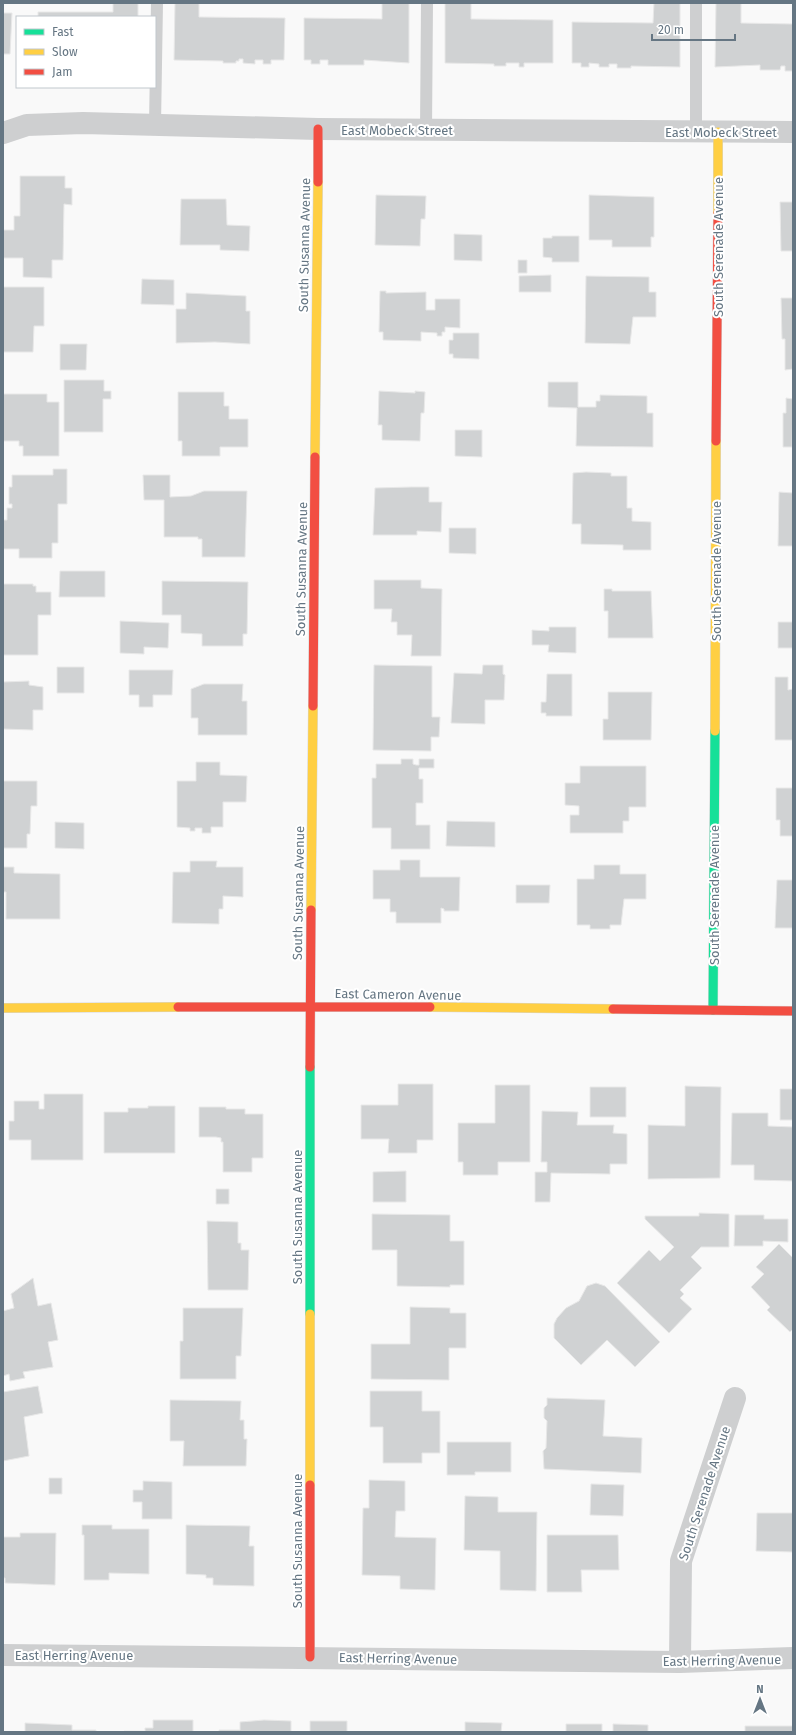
<svg xmlns="http://www.w3.org/2000/svg" width="796" height="1735" viewBox="0 0 796 1735" font-family="'Fira Sans',sans-serif">
<rect width="100%" height="100%" fill="#f9f9f9"/>
<!-- building -->
<path fill="#d0d2d3" stroke="#e8e8e8" d="M113,3H138V17H38V12H113Z
M175,3H199V17L285,18L284,60H271V64H263V60H255V64L243,63V59H239V61H236V63H223V61L174,60Z
M382,3H409V63L364,60V65H328V60H320V64H311V60H304V18L382,19Z
M445,3H471V19L553,20V63H524V67H519V63H506V66H494V64L445,63Z
M654,3H680V67L631,66V68H617V64H609V67H599V64L589,63V67H581V63H572V22L653,23Z
M716,3H793H741V23L793,24V71H785V66H781L780,70H760V65L715,67Z
M3,13H12L10,54H3Z
M20,176H65V188H72V205L64,204L63,260H52V278L23,277V258H3V230H14V216H20Z
M376,195L426,196L425,219H421L420,246L375,245Z
M589,195L654,197V237H651V247H612V240H589Z
M181,199H226L227,225L250,226L249,251L220,250V245H180Z
M780,202H793V251H781Z
M454,234L482,235V261L454,260Z
M552,236H579V262H552V258L543,257V238H552Z
M518,260H527V273H518Z
M551,275V292H519V276Z
M586,276L649,277V292H656V317H633L630,344L585,343Z
M142,279L174,280V305L141,304Z
M3,287H44V326H34L33,352H3Z
M380,291H386V293L426,292V310H435V299H460V328L445,327V332H442V336H437V333L421,332V341L383,340V332H379Z
M186,293L246,296V311H250V344L215,342L176,343V309H186Z
M781,298H793V369L785,370V339H782Z
M453,333H479V359L453,358V354H449V340H453Z
M60,344H87L86,370H60Z
M64,380H104V391H111V399H103V432H64Z
M548,382H578V407H596V401H600V395L647,396V413H653V447L576,446L577,408L548,407Z
M379,391L415,393V391L425,392L424,413H421L420,441L382,440V425H378Z
M178,392H224V406H229V419H248V447H220V456H182V441H178Z
M3,394H47V402H59V456H23V446H19V441H3Z
M786,398L793,399L792,447H783V413H786Z
M455,430H482V457L455,456Z
M53,469H67V504H58V543H52V558H19V549H3V520H7V508H12V504H9V487H12V475H53Z
M586,472L611,473V476H627V508H632V521L651,522V550H623V545L581,544V524H572L573,473Z
M143,475H170V497L191,496L204,491H247L245,557H202V539H198V537H164V500H144Z
M412,487H429V502H442L441,532L417,531V535H373L375,488Z
M779,492L793,493V546H778Z
M449,528H476V554L449,553Z
M60,571H105V597H59Z
M374,580H421V588L442,589L441,656H411L412,635H397V622H391L392,609H374Z
M162,581L248,582L247,634H243V646H202V634L181,633V615H162Z
M3,584H33V586H36V592H51V615H38V655H3Z
M604,589H612V591H651L653,638H608V611H604Z
M120,621L169,623L168,648L144,647V654L120,653Z
M778,622H793V648H778Z
M549,627H576V653L548,652L549,645H532V630L549,631Z
M374,665L432,666V717H440L439,737H431V751L373,750Z
M483,665H503V674L505,675L504,700H485V724L451,723L454,673L482,674Z
M57,667H84V693H57Z
M129,670H173L172,695H153V707H139V695H129Z
M547,674H572V716H546V713H541V702H546Z
M775,677H788V690L793,689V740H775Z
M29,681V685L43,687V710H33V730L3,729V682Z
M204,684H243L242,701H247V735H198V718H191V689Z
M608,692H652L651,740H603V719H608Z
M401,759H413V764L416,765H419V759H434V768H419V779H423V803H416V825H430V849H391V828H372V778H376V764H401Z
M196,762H220V775L247,776L246,802H223V827H211V833H202V828H195V831H190V828L177,827V781H196Z
M580,766H646V807H629V821H623V833H570V815H579V806L565,805V783H580Z
M3,781H37V806H31L30,834H27V848H3Z
M776,788H793V836H780V820H776Z
M447,821L495,822V847L446,846Z
M55,822L84,823V849L55,848Z
M400,860H420V877H460L459,911H444V909L441,908V923H396V912H390V899H373V870H400Z
M190,861H217L216,867H243V897L223,896V909H219V924L172,923L173,872H190Z
M594,865H620V874H646V899H624L621,925H610V929H590V925H577V879H594Z
M3,867H14V873L60,874V919H6V892H3Z
M777,880H793V928H775Z
M516,885H550L549,903H516Z
M398,1084H433V1140H417V1153H388L389,1139H361V1105H398Z
M495,1085H530V1162H498V1175H463V1162H458V1123H495Z
M685,1086L721,1087L720,1178L648,1179V1125L685,1126Z
M590,1087H626V1117H590Z
M780,1089H793V1120H780Z
M44,1094H83V1160H31V1140H9V1121H14V1101H39V1109H44Z
M148,1106H175V1153H104V1112H128V1108H148Z
M199,1107H226V1109H245V1114H263V1158H252V1172H223V1142H221V1138L216,1137H199Z
M542,1111L578,1112L577,1125H614L613,1133L627,1134V1164H610V1174L551,1173L550,1202H535V1172H547V1162H541Z
M732,1113H768V1126L793,1127V1181L754,1180V1165H731Z
M406,1171V1202H373V1172Z
M216,1189H229V1204H216Z
M699,1213L729,1214V1247H701L691,1257L702,1268L680,1290L684,1294L680,1298L692,1309L669,1333L617,1283L649,1250L660,1261L674,1247L645,1219V1216H699Z
M372,1214L450,1215V1241H464V1285H450V1287L397,1286V1250H372Z
M735,1215H764V1219H788V1242L763,1241V1246H734Z
M207,1221L238,1222V1243H241V1250H249L248,1290H208Z
M779,1244L793,1258V1329L790,1332L767,1310L770,1307L751,1287L764,1274L756,1267Z
M33,1278L38,1306L51,1303L58,1340L48,1342L53,1367L23,1372L25,1378L10,1381L9,1374L3,1376V1311L14,1308L11,1294Z
M596,1283L605,1286L660,1342L635,1367L607,1340L581,1365L554,1338V1324L557,1318L566,1308L579,1301L587,1286Z
M410,1307L450,1308V1313H466V1348H449V1380L371,1379V1344H410Z
M183,1308H243L241,1356H236V1379H180V1341H183Z
M38,1386L43,1413L24,1417L29,1456L3,1461V1392Z
M370,1391H422V1411H440V1453H422V1463H383V1427H370Z
M547,1398L605,1400L603,1436L642,1438L641,1473L544,1469L543,1451L546,1448L547,1421L544,1418V1408L547,1405Z
M170,1400L241,1401L240,1420H244V1439H247L246,1466H183L184,1441H170Z
M447,1442H511V1472H475V1475H447Z
M49,1478H62V1494H49Z
M369,1480L405,1481V1511H396L395,1537L436,1538L435,1590L400,1589V1576L362,1575L363,1508H369Z
M143,1481L172,1482V1519H142V1502H133V1490H143Z
M591,1484L624,1485L623,1516L590,1515Z
M465,1496L498,1497V1512H537L536,1591L500,1590V1551L464,1550Z
M757,1513H793V1552L756,1551Z
M82,1525H112V1529H149V1574L109,1573V1580H84V1535H82Z
M186,1525L250,1526L249,1546H254V1586L213,1585V1578H206V1575L186,1574Z
M20,1533H56L55,1585L5,1583V1578H3V1537H20Z
M547,1535H618L619,1570H581L582,1592H547Z
M153,1720H193V1732H124V1731H145V1728H153Z
M264,1720L291,1721V1732H219V1730H240V1722Z
M310,1721H347V1732H310Z
M465,1722L502,1723L501,1732H465Z
M25,1723L72,1725V1730H96V1732H25Z
M566,1724H602V1732H566Z
M613,1724L648,1725V1732H613Z
M745,1726H793V1732H745Z"/>
<g fill="none" stroke-linecap="round" stroke-linejoin="round">
<defs>
<path id="fast" d="M713,1010L715,731
M310,1067V1314"/>
<path id="slow" d="M718,213V132
M315,457L318,182
M715,731L716,441
M311,910L313,706
M430,1007L613,1009
M3,1008L178,1007
M310,1314V1485"/>
<path id="jam" d="M318,182V129
M716,441L718,213
M313,706L315,457
M178,1007H430
M613,1009L793,1011
M310,1067L311,910
M310,1485V1657"/>
</defs>
<!-- fast casing -->
<use href="#fast" stroke="#d5d6d7" stroke-width="10"/>
<!-- slow casing -->
<use href="#slow" stroke="#d5d6d7" stroke-width="10"/>
<!-- jam casing -->
<use href="#jam" stroke="#d5d6d7" stroke-width="10"/>
<!-- lane -->
<path stroke="#cecfd0" stroke-width="12" d="M155,125L157,3
M426,130L427,3
M696,132V3"/>
<!-- street -->
<path stroke="#cecfd0" stroke-width="22" d="M3,133L27,125L83,123L318,129L793,132
M3,1655L680,1662L793,1658
M680,1662L681,1561L735,1398"/>
<!-- fast -->
<use href="#fast" stroke="#16e098" stroke-width="9"/>
<!-- slow -->
<use href="#slow" stroke="#ffcf43" stroke-width="9"/>
<!-- jam -->
<use href="#jam" stroke="#f24e42" stroke-width="9"/>
</g>
<g text-anchor="middle" stroke-width="4" stroke-linejoin="round" paint-order="stroke">
<!-- street labels -->
<g font-size="13" fill="#657683" stroke="#fff">
<text x="397" y="135">East Mobeck Street</text>
<text x="721" y="137">East Mobeck Street</text>
<text transform="translate(304 245) rotate(-89)" y="5">South Susanna Avenue</text>
<text transform="translate(718 247) rotate(-90)" y="5">South Serenade Avenue</text>
<text transform="translate(301 569) rotate(-89)" y="5">South Susanna Avenue</text>
<text transform="translate(716 571) rotate(-90)" y="5">South Serenade Avenue</text>
<text transform="translate(298 893) rotate(-89)" y="5">South Susanna Avenue</text>
<text transform="translate(714 895) rotate(-90)" y="5">South Serenade Avenue</text>
<text transform="translate(398 994) rotate(1)" y="5">East Cameron Avenue</text>
<text transform="translate(297 1217) rotate(-90)" y="5">South Susanna Avenue</text>
<text transform="translate(704 1493) rotate(-72)" y="5">South Serenade Avenue</text>
<text transform="translate(297 1541) rotate(-90)" y="5">South Susanna Avenue</text>
<text x="74" y="1660">East Herring Avenue</text>
<text transform="translate(398 1658) rotate(1)" y="5">East Herring Avenue</text>
<text transform="translate(722 1660) rotate(-1)" y="5">East Herring Avenue</text>
</g>
</g>
<!-- border -->
<rect width="796" height="1735" fill="none" stroke="#657683" stroke-width="8"/>
<!-- legend -->
<rect x="16" y="16" width="140" height="72" fill="#ffffff" stroke="#c1c8cd"/>
<rect x="24" y="29" width="20" height="6" fill="#16e098" stroke="#c1c8cd"/>
<text x="52" y="36" font-size="12" fill="#657683">Fast</text>
<rect x="24" y="49" width="20" height="6" fill="#ffcf43" stroke="#c1c8cd"/>
<text x="52" y="56" font-size="12" fill="#657683">Slow</text>
<rect x="24" y="69" width="20" height="6" fill="#f24e42" stroke="#c1c8cd"/>
<text x="52" y="76" font-size="12" fill="#657683">Jam</text>
<!-- north arrow -->
<g transform="translate(760 1699)" stroke="#ffffff" stroke-width="3" paint-order="stroke">
<path d="M0-3L7 15L0 10L-7 15Z" fill="#657683"/>
<text y="-6" font-size="11" font-weight="bold" text-anchor="middle" fill="#657683">N</text>
</g>
<!-- scale -->
<path d="M652 34v6h83v-6" fill="none" stroke="#657683" stroke-width="2"/>
<text x="658" y="34" font-size="12" fill="#657683" stroke="#ffffff" stroke-width="3" paint-order="stroke">20 m</text>
</svg>
